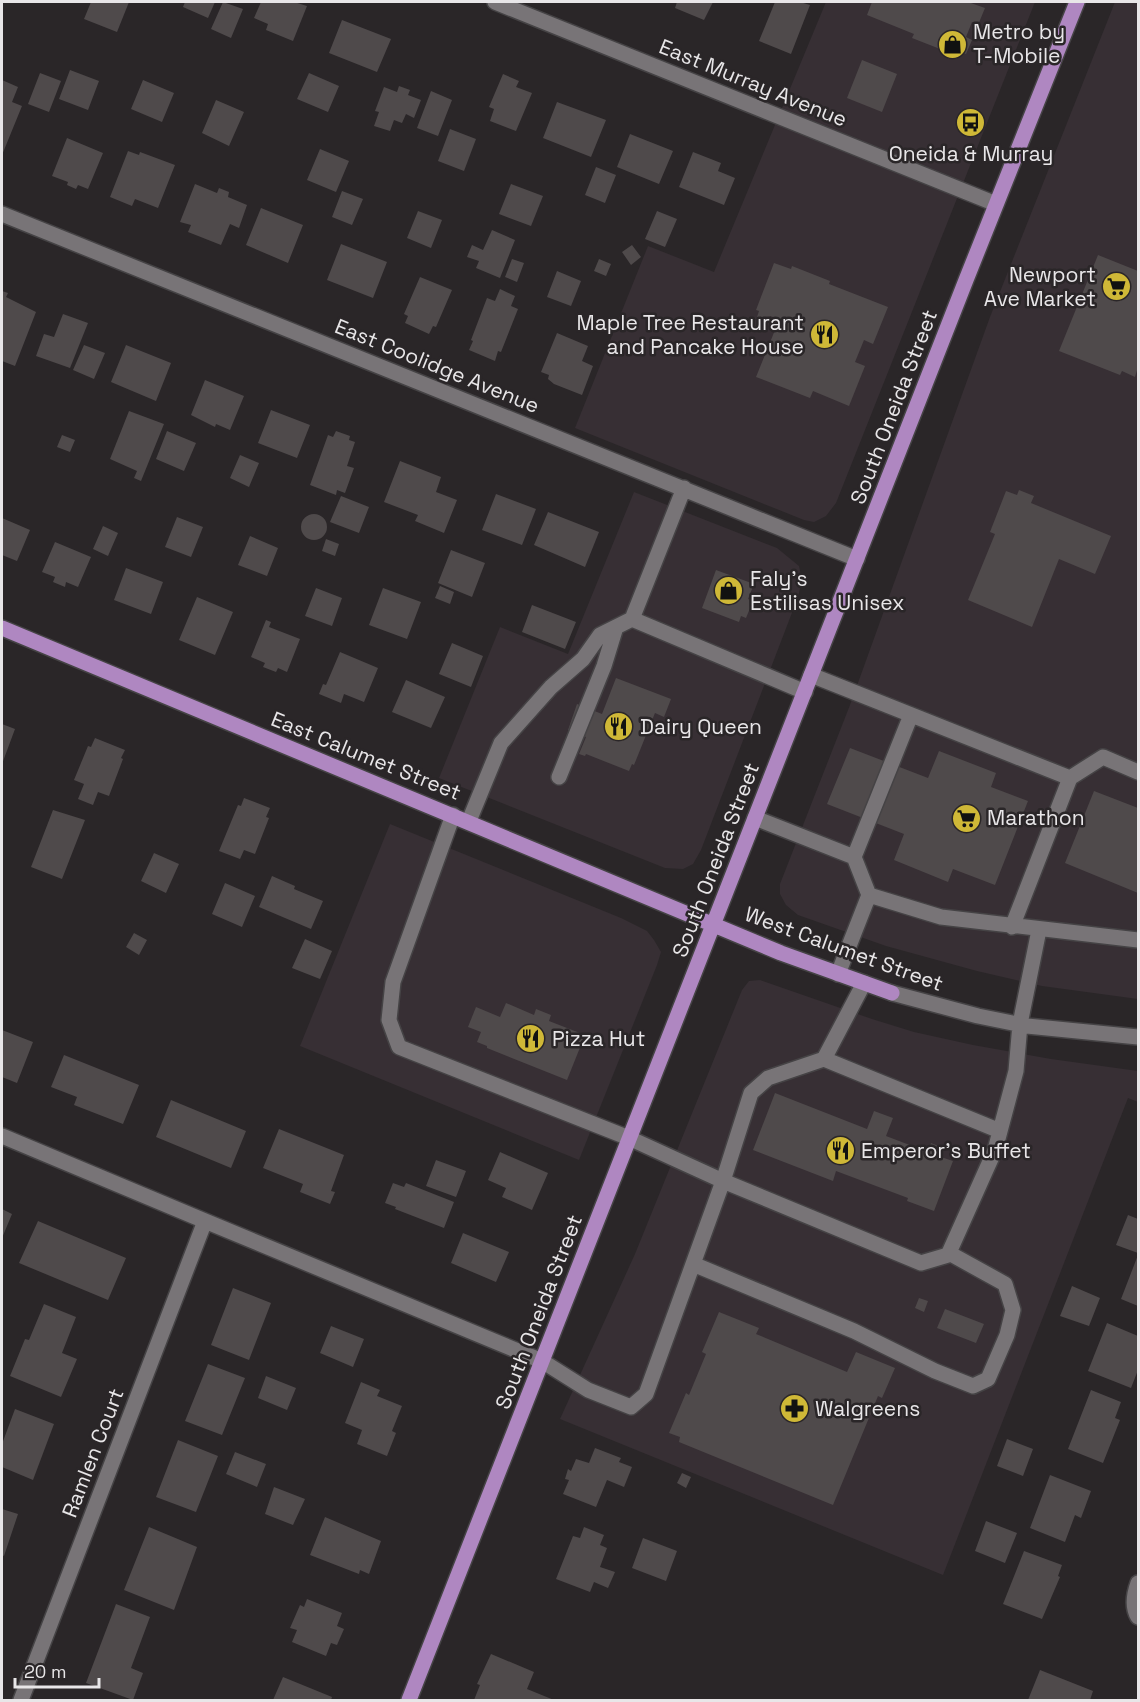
<svg xmlns="http://www.w3.org/2000/svg" width="1140" height="1702" viewBox="0 0 1140 1702" font-family="'Space Grotesk',sans-serif">
<rect width="100%" height="100%" fill="#2a2628"/>
<!-- built -->
<path fill="#372f34" d="M826,2H1035L836,503L826,516L814,522L804,520L575,428L648,246L714,272Z
M1115,2H1138V999L1042,986L977,971L886,946L798,915L786,905L780,894V884L850,705L990,317Z
M634,492L777,548L799,566L802,580L798,597L701,850L693,864L683,869L665,868L439,778L500,627L568,654Z
M390,824L621,918L647,931L654,940L661,952L657,965L579,1160L300,1046Z
M760,980L872,1019L914,1032L973,1045L1051,1059L1138,1071V1102L1128,1098L943,1575L560,1419L635,1254L742,990L749,981Z"/>
<!-- building -->
<path fill="#4f4a4b" d="M91,2H129L117,32L84,19Z
M185,2H215L208,18L183,7Z
M223,2L243,9L231,38L211,29Z
M261,2H294L307,6L293,41L266,30L268,24L254,18Z
M677,2H713L704,20L675,8Z
M775,2H800L810,5L791,54L759,41Z
M872,2H968L985,8L978,25L972,22L966,37L972,40L966,54L960,52L958,56L912,38L914,34L867,15Z
M342,20L391,39L377,72L329,53Z
M862,60L897,74L882,112L847,98Z
M70,70L99,81L88,110L59,99Z
M40,73L61,81L49,112L28,104Z
M309,73L339,86L328,112L297,99Z
M503,74L519,81L516,87L532,93L516,131L490,121L494,109L489,107Z
M2,80L18,87L12,102L22,106L2,155Z
M143,80L174,93L162,122L131,109Z
M399,86L410,90L408,95L421,100L414,118L406,114L402,123L394,120L390,131L374,126L379,112L375,111L384,87L397,92Z
M431,91L452,100L438,136L417,128Z
M216,100L244,112L229,146L202,133Z
M557,102L606,120L591,157L543,138Z
M450,129L476,139L464,171L438,161Z
M630,134L673,151L659,184L617,167Z
M67,138L103,153L88,189L78,185L76,189L67,185L68,182L52,176Z
M320,149L349,161L336,192L307,180Z
M128,151L139,155L140,152L175,165L158,208L135,199L132,206L110,197Z
M693,152L721,163L718,171L735,178L724,205L679,187Z
M596,167L616,175L605,203L585,195Z
M195,184L217,193L219,188L229,192L228,197L247,205L239,228L230,224L221,245L188,232L191,225L180,222Z
M511,184L543,196L531,226L499,214Z
M342,191L363,199L352,225L332,217Z
M261,208L303,225L288,263L246,245Z
M418,211L442,220L431,248L407,238Z
M657,211L677,219L665,247L645,239Z
M492,230L515,240L500,278L476,268L479,261L467,257L472,245L483,250Z
M341,244L387,262L373,298L327,280Z
M632,245L641,257L631,265L622,252Z
M1098,255L1138,271V367L1135,377L1122,371L1120,375L1059,351Z
M512,259L524,263L517,282L505,277Z
M599,259L611,264L606,276L594,271Z
M774,263L791,269L792,266L830,281L829,284L888,307L873,344L864,340L855,362L865,366L849,406L813,391L810,398L756,377L775,330L772,329L776,318L770,316L767,324L756,320L759,311L756,310Z
M557,271L581,281L571,306L547,297Z
M420,277L452,290L436,327L433,326L429,334L405,323L408,316L404,314Z
M500,289L515,296L511,306L518,309L501,352L498,351L495,361L469,350L473,341L471,340L487,298L495,301Z
M2,291L8,293L6,297L36,312L15,366L2,361Z
M63,314L88,323L70,368L36,356L44,334L54,337Z
M557,333L588,346L582,361L593,366L582,395L554,384L548,379L549,375L541,372Z
M84,345L105,353L94,379L73,370Z
M126,345L171,363L156,401L111,382Z
M205,380L244,396L230,430L216,424L215,427L191,415Z
M271,410L310,425L297,458L258,443Z
M129,411L164,424L141,481L134,478L137,471L110,459Z
M167,431L196,443L184,471L156,459Z
M336,431L350,436L349,440L355,442L347,466L354,468L345,493L337,490L336,495L310,485L328,435L333,437Z
M62,435L75,440L70,452L57,447Z
M240,455L259,463L249,487L230,478Z
M400,461L441,477L436,492L457,500L444,533L415,521L418,515L384,502Z
M1019,490L1034,496L1031,503L1111,536L1095,574L1059,559L1032,627L968,600L995,534L990,532L1006,491L1017,495Z
M496,494L536,509L522,545L482,530Z
M341,496L369,507L359,533L330,522Z
M548,512L599,532L585,567L534,545Z
M301 527a13 13 0 1 1 26 0a13 13 0 1 1-26 0Z
M177,517L203,527L191,557L165,547Z
M2,518L30,530L17,561L2,555Z
M103,526L118,533L108,556L93,549Z
M250,536L278,548L267,576L238,565Z
M326,539L339,544L335,556L322,551Z
M55,542L91,557L78,587L66,582L65,587L53,582L55,577L42,572Z
M451,550L485,563L472,597L438,583Z
M126,568L163,582L151,614L114,600Z
M716,570L754,584L748,599L753,601L746,618L741,616L739,622L702,608Z
M440,586L454,592L450,604L435,598Z
M316,588L342,598L332,626L305,616Z
M383,588L421,602L407,639L369,625Z
M197,597L233,612L215,655L179,640Z
M532,605L576,622L565,649L522,632Z
M266,620L271,622L269,627L300,639L287,672L278,668L276,672L263,667L265,663L251,657Z
M452,643L483,656L471,687L439,674Z
M340,652L378,668L364,702L344,694L341,703L319,694L323,684L326,685Z
M616,678L671,699L664,717L655,713L634,765L632,764L629,771L586,754L585,756L579,754L586,737L568,730L577,704L602,714Z
M406,680L445,697L431,728L392,712Z
M2,724L15,729L2,764Z
M95,738L125,750L121,758L123,759L109,796L98,792L93,805L78,799L84,784L74,780L88,746L91,747Z
M850,748L928,778L939,751L996,773L991,787L1028,801L995,885L953,869L948,882L894,860L904,834L827,804Z
M1094,791L1138,808V893L1065,863Z
M244,798L270,808L266,817L269,818L255,854L244,850L240,859L219,851L238,805L241,806Z
M53,810L85,820L62,879L31,867Z
M154,853L179,864L166,893L141,881Z
M272,876L295,886L294,889L323,901L311,929L259,907Z
M225,883L255,896L242,927L212,914Z
M134,933L147,940L139,955L126,947Z
M305,939L332,951L320,979L292,968Z
M506,1003L534,1015L536,1009L551,1015L549,1021L585,1035L567,1080L487,1048V1046L477,1042L481,1032L468,1027L476,1007L500,1017Z
M2,1030L33,1042L17,1083L2,1077Z
M64,1055L139,1085L123,1124L74,1105L77,1097L51,1087Z
M775,1093L867,1129L874,1111L893,1118L886,1136L928,1152L931,1143L941,1147L938,1156L953,1161L934,1211L907,1201L908,1198L836,1171L833,1181L753,1150Z
M171,1100L246,1131L231,1168L156,1137Z
M279,1129L344,1155L331,1191L335,1192L330,1204L300,1192L303,1184L263,1168Z
M500,1152L548,1173L532,1210L502,1197L506,1188L488,1180Z
M436,1160L466,1171L456,1197L426,1186Z
M393,1183L404,1187L406,1183L454,1202L444,1228L395,1209L396,1207L385,1203Z
M2,1209L12,1214L2,1238Z
M1128,1215L1138,1219V1253L1116,1245Z
M38,1221L126,1258L108,1300L19,1263Z
M463,1233L509,1252L496,1282L451,1263Z
M1138,1255V1306L1121,1299Z
M1072,1286L1100,1298L1089,1326L1060,1316Z
M233,1288L271,1303L249,1360L211,1345Z
M919,1298L928,1301L924,1312L915,1308Z
M44,1304L76,1317L62,1353L77,1359L61,1397L10,1376L25,1339L29,1340Z
M945,1309L984,1324L976,1343L937,1328Z
M719,1312L759,1328L756,1334L847,1372L856,1352L895,1368L882,1398L878,1396L833,1505L679,1442L680,1437L669,1433L686,1393L689,1395L706,1354L702,1352Z
M1107,1323L1138,1336V1370L1131,1388L1088,1371Z
M331,1326L364,1339L353,1367L320,1353Z
M208,1364L245,1378L222,1435L185,1421Z
M266,1376L296,1388L287,1410L258,1398Z
M361,1382L380,1390L377,1396L402,1406L392,1431L396,1433L387,1456L357,1444L362,1430L345,1423Z
M1091,1390L1121,1402L1115,1418L1120,1420L1103,1463L1068,1449Z
M15,1409L54,1424L33,1480L2,1467V1444Z
M1007,1439L1033,1449L1023,1476L997,1466Z
M178,1440L218,1456L196,1512L156,1497Z
M595,1448L621,1458L619,1462L632,1467L624,1487L607,1480L596,1507L563,1494L569,1480L565,1479L568,1469L571,1471L576,1459L589,1463Z
M235,1452L266,1464L257,1487L226,1474Z
M682,1473L691,1477L686,1488L677,1483Z
M1050,1475L1091,1491L1081,1518L1075,1515L1065,1542L1030,1528Z
M274,1487L305,1499L293,1525L265,1514Z
M2,1509L18,1514L4,1556L2,1555Z
M325,1517L381,1541L369,1574L360,1570L359,1574L310,1555Z
M986,1521L1017,1533L1005,1563L975,1551Z
M149,1527L197,1547L174,1610L124,1590Z
M584,1527L604,1535L600,1545L607,1548L600,1567L615,1572L608,1588L594,1582L590,1592L556,1579L573,1536L580,1538Z
M643,1538L677,1551L666,1581L632,1568Z
M1024,1551L1062,1565L1058,1576L1060,1577L1042,1619L1003,1604Z
M307,1599L342,1613L337,1626L344,1629L337,1645L331,1643L326,1656L292,1642L297,1630L290,1628L300,1605L304,1607Z
M116,1604L150,1617L131,1668L143,1673L133,1700L86,1683Z
M491,1654L534,1672L527,1689L554,1700H474L480,1685L477,1684Z
M1040,1670L1093,1691L1090,1700H1028Z
M283,1677L332,1697L331,1700H273Z"/>
<g fill="none" stroke-linecap="round" stroke-linejoin="round">
<defs>
<path id="minor" d="M495,2L996,204
M2,214L857,559
M632,619L805,692
M811,675L1070,778L1012,927
M911,715L854,857L869,895L941,917L1138,940
M559,777L604,666L616,627
M1070,778L1103,757L1138,772
M453,815L393,982L389,1020L399,1047L629,1138L723,1181L921,1263L948,1255L995,1150L1016,1071L1020,1024L1039,930
M755,818L854,857
M469,821L501,743L551,687L583,659L600,635L632,619L684,488
M838,974L869,895
M892,993L978,1016L1027,1026L1138,1037
M824,1059L1000,1131
M2,1136L205,1221L21,1700
M205,1221L542,1361L588,1390L631,1407L646,1394L723,1181L751,1093L768,1078L824,1059L864,983
M693,1264L854,1331L935,1371L973,1386L988,1379L1007,1335L1013,1310L1005,1284L949,1253
M1138,1583C1134,1594 1132,1607 1138,1617"/>
<path id="major" d="M2,628L781,953L892,993
M409,1700L966,280L1077,2"/>
</defs>
<!-- minor casing -->
<use href="#minor" stroke="#454345" stroke-width="18"/>
<!-- major casing -->
<use href="#major" stroke="#454345" stroke-width="18"/>
<!-- minor -->
<use href="#minor" stroke="#787477" stroke-width="15"/>
<!-- major -->
<use href="#major" stroke="#af87c1" stroke-width="15"/>
</g>
<!-- icons -->
<defs>
<symbol id="shop-disc" viewBox="-11 -11 22 22"><circle r="9.5" fill="#cfb837" stroke="#2a2628"/><path d="M-5-2.5h2.3a2.7 3.5 0 0 1 5.4 0H5L5.5 6h-11ZM-1.5-2.5h3a1.5 2.3 0 0 0-3 0Z" fill="#111"/></symbol>
<symbol id="bus-disc" viewBox="-11 -11 22 22"><circle r="9.5" fill="#cfb837" stroke="#2a2628"/><path d="M-5-6H5V4H4V6H2V4H-2V6H-4V4H-5ZM-3.5-4V0h7V-4ZM-3.5 1.2v1.5H-2V1.2ZM2 1.2v1.5H3.5V1.2Z" fill="#111"/></symbol>
<symbol id="supermarket-disc" viewBox="-11 -11 22 22"><circle r="9.5" fill="#cfb837" stroke="#2a2628"/><path d="M-6-5.5h2.5l.6 2H6L4.5 2H-2.5L-4.4-4H-6ZM-1.5 3.2a1.3 1.3 0 1 0 .1 0ZM3 3.2a1.3 1.3 0 1 0 .1 0Z" fill="#111"/></symbol>
<symbol id="restaurant-disc" viewBox="-11 -11 22 22"><circle r="9.5" fill="#cfb837" stroke="#2a2628"/><path d="M-5-6h1v4h1v-4h1v4h1v-4h1v5L-1.5 .5V6h-2V.5L-5-1ZM5-6V6H3V1.5H1.5Q1.5-4 5-6Z" fill="#111"/></symbol>
<symbol id="pharmacy-disc" viewBox="-11 -11 22 22"><circle r="9.5" fill="#cfb837" stroke="#2a2628"/><path d="M-2-6h4v4h4v4h-4v4h-4v-4h-4v-4h4Z" fill="#111"/></symbol>
</defs>
<g fill-rule="evenodd">
<use href="#shop-disc" x="936" y="28" width="33" height="33"/>
<use href="#bus-disc" x="954" y="106" width="33" height="33"/>
<use href="#supermarket-disc" x="1100" y="270" width="33" height="33"/>
<use href="#restaurant-disc" x="808" y="318" width="33" height="33"/>
<use href="#shop-disc" x="712" y="574" width="33" height="33"/>
<use href="#restaurant-disc" x="602" y="710" width="33" height="33"/>
<use href="#supermarket-disc" x="950" y="802" width="33" height="33"/>
<use href="#restaurant-disc" x="514" y="1022" width="33" height="33"/>
<use href="#restaurant-disc" x="824" y="1134" width="33" height="33"/>
<use href="#pharmacy-disc" x="778" y="1392" width="33" height="33"/>
</g>
<g text-anchor="middle" stroke-width="5" stroke-linejoin="round" paint-order="stroke">
<!-- poi labels -->
<g font-size="21" fill="#e8e6e8" stroke="#2a2628" text-anchor="start">
<text x="973" y="39">Metro by<tspan x="973" dy="24">T-Mobile</tspan></text>
<text x="971" y="161" text-anchor="middle">Oneida &amp; Murray</text>
<text x="1096" y="282" text-anchor="end">Newport<tspan x="1096" dy="24">Ave Market</tspan></text>
<text x="804" y="330" text-anchor="end">Maple Tree Restaurant<tspan x="804" dy="24">and Pancake House</tspan></text>
<text x="750" y="586">Faly's<tspan x="750" dy="24">Estilisas Unisex</tspan></text>
<text x="640" y="734">Dairy Queen</text>
<text x="987" y="825">Marathon</text>
<text x="552" y="1046">Pizza Hut</text>
<text x="861" y="1158">Emperor's Buffet</text>
<text x="815" y="1416">Walgreens</text>
</g>
<!-- street labels -->
<g font-size="21" fill="#e8e6e8" stroke="#2a2628">
<text transform="translate(753 83) rotate(22)" y="7">East Murray Avenue</text>
<text transform="translate(437 366) rotate(22)" y="7">East Coolidge Avenue</text>
<text transform="translate(894 407) rotate(-69)" y="7">South Oneida Street</text>
<text transform="translate(366 756) rotate(22)" y="7">East Calumet Street</text>
<text transform="translate(716 860) rotate(-69)" y="7">South Oneida Street</text>
<text transform="translate(844 949) rotate(20)" y="7">West Calumet Street</text>
<text transform="translate(539 1312) rotate(-69)" y="7">South Oneida Street</text>
<text transform="translate(93 1453) rotate(-69)" y="7">Ramlen Court</text>
</g>
</g>
<!-- border -->
<rect width="1140" height="1702" fill="none" stroke="#e8e6e8" stroke-width="6"/>
<!-- scale -->
<path d="M15 1678v9h84v-9" fill="none" stroke="#e8e6e8" stroke-width="3"/>
<text x="24" y="1678" font-size="18" fill="#e8e6e8" stroke="#2a2628" stroke-width="4.5" paint-order="stroke">20 m</text>
</svg>
